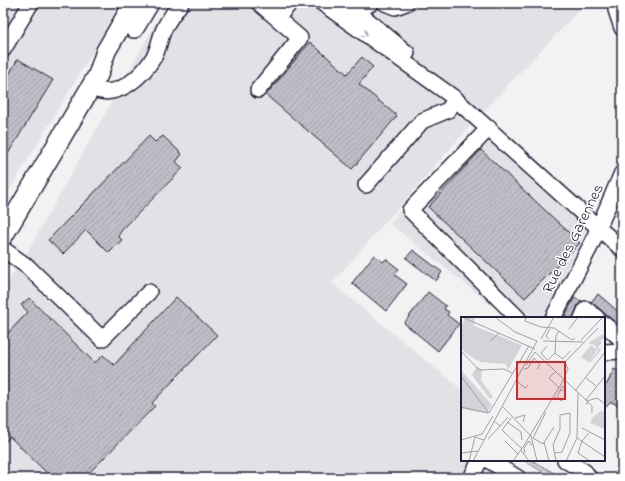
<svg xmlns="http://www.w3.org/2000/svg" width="625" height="481" viewBox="0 0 625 481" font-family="'Indie Flower',sans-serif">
<defs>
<pattern id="grass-dots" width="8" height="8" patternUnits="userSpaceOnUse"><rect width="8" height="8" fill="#d3d3d8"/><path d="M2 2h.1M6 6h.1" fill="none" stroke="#b5b5ba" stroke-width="1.8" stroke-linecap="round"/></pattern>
<pattern id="building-hatch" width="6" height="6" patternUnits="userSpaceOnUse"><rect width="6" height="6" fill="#bebec6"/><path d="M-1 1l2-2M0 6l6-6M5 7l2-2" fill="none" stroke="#a3a3ab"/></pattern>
</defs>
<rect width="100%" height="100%" fill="#f2f2f3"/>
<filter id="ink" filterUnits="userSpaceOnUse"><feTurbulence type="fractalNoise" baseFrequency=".025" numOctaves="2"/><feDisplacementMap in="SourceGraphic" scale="8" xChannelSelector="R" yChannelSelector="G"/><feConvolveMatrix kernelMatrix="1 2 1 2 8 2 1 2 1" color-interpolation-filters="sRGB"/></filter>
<g filter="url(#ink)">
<!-- built -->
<path fill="#e2e2e6" d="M3,3H122L3,201Z
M167,3H586L477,118L332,283L462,390V460H480L471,478H3V290L29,249Z
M477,130L588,227L543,318H508L390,224L401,209Z"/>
<!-- grass -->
<path fill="url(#grass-dots)" stroke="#7a7a8a" d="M523,460H531L563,478H553Z"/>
<!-- building -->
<path fill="url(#building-hatch)" stroke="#22223b" d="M310,42L347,74L362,57L373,67L359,84L397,116L352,169L266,95Z
M18,59L53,80L3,162V84Z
M149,136L155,142L163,136L182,154L176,162L183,168L122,230L118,236L122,240L109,253L86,230L63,254L48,240Z
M481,150L580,243L525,298L428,207Z
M413,250L442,272L436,281L406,258Z
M374,255L383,262L386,259L399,269L395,275L407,284L386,311L352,283Z
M428,292L446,306L444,309L449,312L447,315L459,324L438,351L404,323Z
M598,294L622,315V328L591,302Z
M176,297L217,335L152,403L155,406L84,478H52L10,437L3,444V338L28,312L21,305L29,298L95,363L103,355L114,365Z
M574,298L582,301L578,305L573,318H564Z
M614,369L622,373V407L611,402L604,409V386L607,384Z"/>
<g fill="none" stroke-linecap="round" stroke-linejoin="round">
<defs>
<path id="minor" d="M322,3L453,97L622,249
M347,3L407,53
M385,3L395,7L406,3
M619,3L616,10L622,28
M350,14L354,9L363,8L371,3
M277,18L290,3
M3,50L31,3
M91,87C116,102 143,76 155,55C159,47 160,37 164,29C168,20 175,11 181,3
M258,90L300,38L259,3
M489,128L410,210L518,318
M366,185L422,121L448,110L456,99
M3,249L28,267L102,339L149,292
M553,318L591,245L622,173
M582,318L586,309L597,318
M604,324L622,340
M604,352L622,351
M488,460L518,478
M565,460L585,472L589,478
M471,478L480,460"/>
<path id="major" d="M134,28L149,3
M3,236L98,75L106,51L134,3"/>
</defs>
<!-- minor casing -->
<use href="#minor" stroke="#22223b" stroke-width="18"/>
<!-- major casing -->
<use href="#major" stroke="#22223b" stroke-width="22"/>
<!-- minor -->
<use href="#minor" stroke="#fff" stroke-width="15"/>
<!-- major -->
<use href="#major" stroke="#fff" stroke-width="19"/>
</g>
<!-- one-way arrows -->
<defs><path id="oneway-chevron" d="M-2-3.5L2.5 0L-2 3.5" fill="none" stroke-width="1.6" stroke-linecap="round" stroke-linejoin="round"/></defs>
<use stroke="#9c9ca7" href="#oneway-chevron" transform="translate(365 34) rotate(35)"/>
</g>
<g text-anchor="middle" stroke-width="3" stroke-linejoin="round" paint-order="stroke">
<!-- street labels -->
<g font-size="16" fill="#22223b" stroke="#fff">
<text transform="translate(572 238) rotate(-64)" y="6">Rue des Garennes</text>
</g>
</g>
<!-- overview -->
<g transform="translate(461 317)">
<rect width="144" height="144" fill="#f2f2f3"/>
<path d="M140,94L144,95V112L129,106L132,100Z" fill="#d3d3d8"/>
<path d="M4,0H14L13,9L61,28L47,53L45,47L19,45L3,35L0,30V12ZM142,17L144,21L139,24L141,26L137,30L140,33L130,45H128L137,34L134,28L127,26ZM16,49L21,53L20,63L32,80L29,82L11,58Z" fill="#d3d3d8"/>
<path d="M130,28L136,33L128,45L120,40ZM0,53L31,88L26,96L0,92Z" fill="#d3d3d8"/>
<path fill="none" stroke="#9f9fa9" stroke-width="1" d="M1,0L74,32M34,0L54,15L76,24M65,1L64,4L80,10L93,11L111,23L114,21M108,12L117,0M80,22L93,0M88,22L85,19L89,12M120,23L142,0M29,24L38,16M82,24L122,25M86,29L80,36L86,43M0,34L18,53L43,52L51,56M94,36L102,42L109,34M87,43L94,36L95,19L98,14M65,48L74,35L126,84V88M63,52L67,51L73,41L79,48L76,52M94,55L88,61L98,71M0,59L28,96M125,61L135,69M56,64L64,71L67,68M114,74L144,35M96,79L97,78L101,69L105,72L99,74M93,80L101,84L96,79M125,83L144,59M41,89L70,119L76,144M0,90L27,96M85,95L72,121L82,127L93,110M28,96L68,29M131,96V89L126,84L136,81L144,87M50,101L41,113L61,132M54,101L64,98L62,105M33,104L39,109L47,100M46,105L60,115L61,123M121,111L144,123M128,116L121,124L117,136L129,144M116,121L144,140M27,122L39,109M0,123L21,117L32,99M44,124L57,137M65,125L102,64L107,52L104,45L137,11M83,125L88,144M60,133L68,144M0,136L17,134M64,136L63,131L68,124L71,129M94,136L101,135L109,116V96L99,98V112L92,128L95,144M8,144L14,120L23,123M12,144L76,24M52,144L66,124M105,144L116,121L117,76"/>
<path fill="#d62828" fill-opacity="0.15" stroke="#d62828" stroke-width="2" d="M56,45H104V82H56Z"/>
<rect width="144" height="144" fill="none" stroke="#22223b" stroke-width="2"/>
</g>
<!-- margin -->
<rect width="625" height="481" fill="none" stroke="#fff" stroke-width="16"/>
<rect x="8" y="8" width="609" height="465" fill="none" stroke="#22223b" stroke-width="1.5" filter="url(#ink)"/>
</svg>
